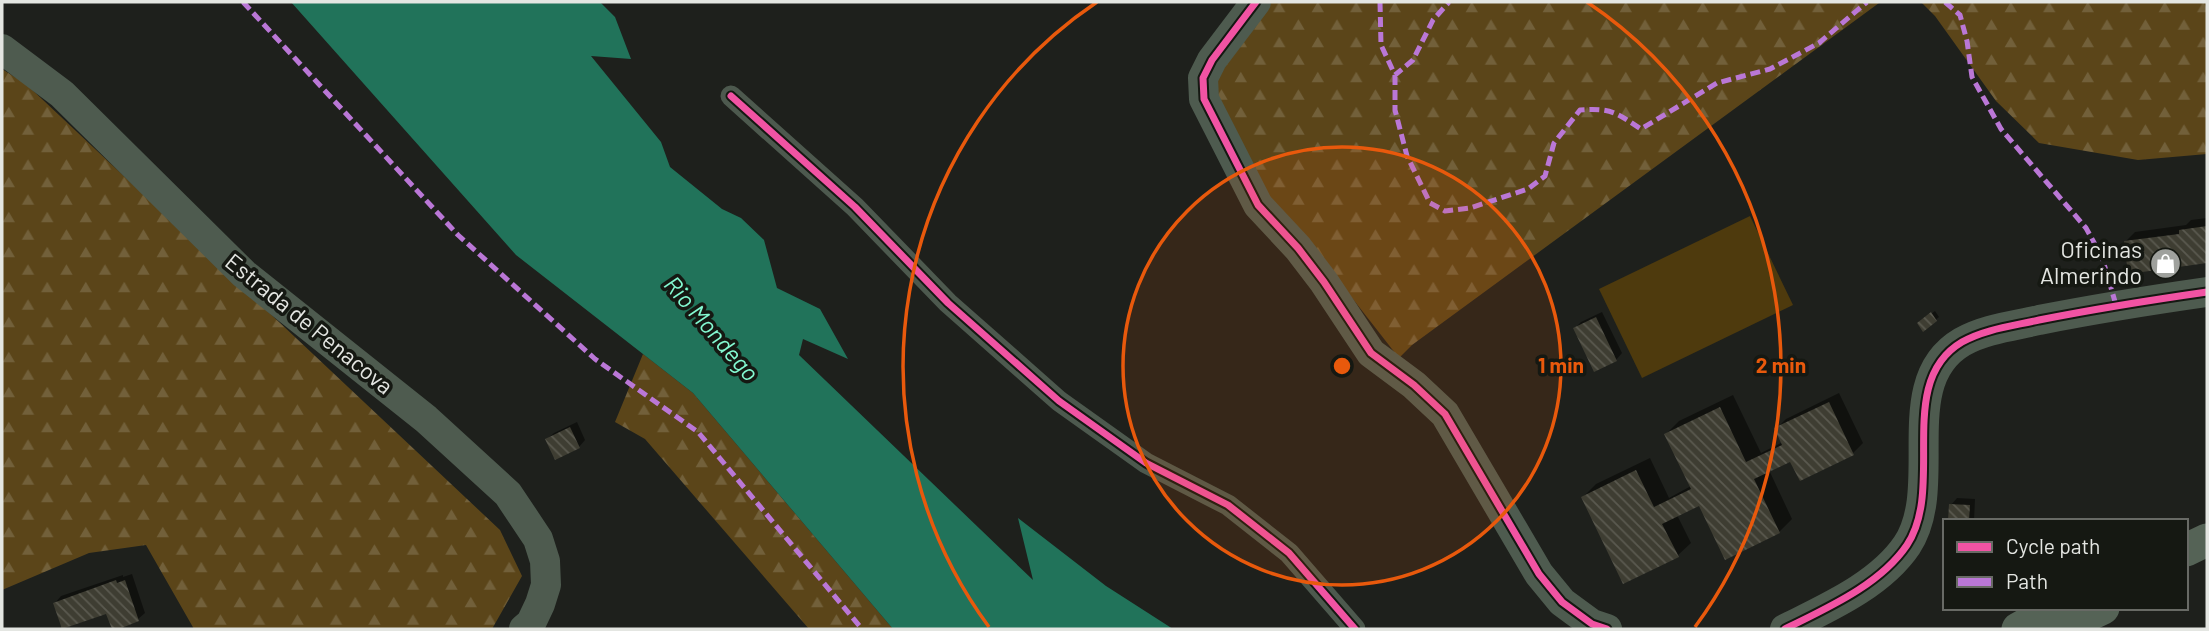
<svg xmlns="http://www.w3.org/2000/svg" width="2209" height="631" viewBox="0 0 2209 631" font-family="Barlow,sans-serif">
<defs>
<pattern id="forest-firs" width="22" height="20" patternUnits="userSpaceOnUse" patternTransform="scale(1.75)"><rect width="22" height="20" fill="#5b4519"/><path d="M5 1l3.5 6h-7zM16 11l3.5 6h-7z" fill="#72603a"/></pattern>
<pattern id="building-back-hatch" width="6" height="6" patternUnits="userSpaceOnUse" patternTransform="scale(1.75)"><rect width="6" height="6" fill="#3e3d32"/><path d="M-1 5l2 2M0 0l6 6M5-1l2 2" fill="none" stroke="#5a594f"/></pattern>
</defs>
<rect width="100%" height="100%" fill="#1e201c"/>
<!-- forest -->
<path fill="url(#forest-firs)" d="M1272,2H1887L1879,3L1412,345L1399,358L1324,262L1267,201L1213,89L1231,55Z
M1921,2H2207V154L2138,160L2039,143L1996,101L1935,16Z
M2,69L26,84L500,530L522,576L492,629H194L146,545L89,553L2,590Z
M643,354L693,393L893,629H809L645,439L615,422Z"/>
<!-- pitch -->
<path fill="#4e3a0d" d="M1750,216L1793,305L1642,378L1599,289Z"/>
<!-- water -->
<path fill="#21735a" d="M291,2H600L615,17L631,59L591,56L661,142L670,167L722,209L741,218L764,240L777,288L820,309L848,359L803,339L799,355L1033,580L1018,518L1106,586L1173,629H893L693,393L516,255Z"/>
<!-- shadow -->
<path fill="#0007" d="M2207,218V261L2130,272L2125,242L2135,232L2186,225L2191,220Z
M1935,311L1939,317L1924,329L1922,321Z
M1602,312L1622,353L1616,360L1575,328L1581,322Z
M1839,393L1863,443L1853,453L1800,479L1791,459L1769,470L1792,519L1779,532L1699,503L1677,515L1691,543L1677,556L1583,497L1596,484L1650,458L1669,498L1691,486L1666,434L1679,421L1733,395L1761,453L1783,442L1776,429L1786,419Z
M577,422L585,440L579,447L547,439L554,433Z
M1957,498L1975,499L1974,521H1950L1951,505Z
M132,574L145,613L138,619L114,629L107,611L55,603L61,596L123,575V577Z"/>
<!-- building -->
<path fill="url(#building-back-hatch)" d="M2207,226V263L2128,274L2124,241L2179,234V230Z
M1931,312L1937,321L1923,332L1917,323Z
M1596,317L1617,361L1594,372L1573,328Z
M1829,402L1854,455L1800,481L1790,462L1754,479L1780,533L1725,560L1699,506L1662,524L1679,557L1623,584L1581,497L1636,470L1654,507L1691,489L1664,434L1720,407L1746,462L1782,445L1774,428Z
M570,427L580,448L555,460L545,439Z
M1949,504L1970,505L1969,521H1948Z
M116,580L117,583L125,580L139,621L119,629H112L106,614L62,629L53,603Z"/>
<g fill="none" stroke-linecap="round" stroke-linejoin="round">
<!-- street -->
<path stroke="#4d594e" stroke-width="21" d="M731,96L855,207L948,303L1059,401L1146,463L1228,505L1289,553L1355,629"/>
<!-- secondary -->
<path stroke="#4e5b4f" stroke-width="30" d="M1256,2L1212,60L1203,78L1204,99L1258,205L1298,248L1324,282L1371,353L1414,385L1445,414L1539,574L1562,602L1592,624L1607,629
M2,49L62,94L244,274L426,419L508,494L538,539L545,561L546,585L540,604L531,623L524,629
M1785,629C1827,608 1880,585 1907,545C1946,486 1894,382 1962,342C1985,329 2013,326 2039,320C2095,309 2151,300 2207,292"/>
<!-- primary -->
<path stroke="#556356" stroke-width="33" d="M2186,550L2207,540
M2018,629L2056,608
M2059,629L2103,608"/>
<!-- quiet -->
<path stroke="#ba77d6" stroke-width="5" stroke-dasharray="10 5" stroke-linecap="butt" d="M243,2L458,235L595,359L698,432L862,629
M1380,2L1381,45L1395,75L1413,60L1433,20L1449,2
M1945,2L1960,15L1967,41L1972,77L2001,129L2086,228L2102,257L2116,305
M1395,75V110L1407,156L1430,203L1445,211L1470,208L1528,189L1545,176L1554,143L1580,110C1611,108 1615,112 1641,129L1717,83L1770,69L1819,43L1867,2"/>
<defs>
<path id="cycleway" d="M1256,2L1212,60L1203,78L1204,99L1258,205L1298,248L1324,282L1371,353L1414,385L1445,414L1539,574L1562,602L1592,624L1607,629
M731,96L855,207L948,303L1059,401L1146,463L1228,505L1289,553L1355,629
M1785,629C1827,608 1880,585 1907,545C1946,486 1894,382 1962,342C1985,329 2013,326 2039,320C2095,309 2151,300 2207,292"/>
</defs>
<!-- cycleway casing -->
<use href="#cycleway" stroke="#151812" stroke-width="11"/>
<!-- cycleway -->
<use href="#cycleway" stroke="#f153a3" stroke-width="7"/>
</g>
<!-- distance rings -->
<circle cx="1342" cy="366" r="219" fill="#e8590c" fill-opacity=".12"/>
<g fill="none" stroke="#e8590c" stroke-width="3.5">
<circle cx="1342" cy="366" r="219"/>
<path d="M989 627A439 439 0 0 1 1097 2M1587 2A439 439 0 0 1 1695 627"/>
</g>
<!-- icons -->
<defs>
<symbol id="shop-disc" viewBox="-11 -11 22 22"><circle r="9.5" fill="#9fa19d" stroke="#151812"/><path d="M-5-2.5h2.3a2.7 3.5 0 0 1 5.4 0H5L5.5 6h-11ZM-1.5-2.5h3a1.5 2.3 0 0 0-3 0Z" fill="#fff"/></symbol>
</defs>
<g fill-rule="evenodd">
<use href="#shop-disc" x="2148" y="246" width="35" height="35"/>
</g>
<g text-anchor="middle" stroke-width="7" stroke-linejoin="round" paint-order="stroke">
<!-- poi labels -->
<g font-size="23" fill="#e4e6e2" stroke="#151812" text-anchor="end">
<text x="2142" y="258">Oficinas<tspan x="2142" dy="26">Almerindo</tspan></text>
</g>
<!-- street labels -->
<g font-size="23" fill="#e4e6e2" stroke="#151812">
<text transform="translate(309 324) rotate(39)" y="8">Estrada de Penacova</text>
</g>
<!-- water labels -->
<g font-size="24" font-style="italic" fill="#84fad2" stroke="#151812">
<text transform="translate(711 329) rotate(49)" y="8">Rio Mondego</text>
</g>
</g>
<circle cx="1342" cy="366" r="10" fill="#e8590c" stroke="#151812" stroke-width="3.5"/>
<g font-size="21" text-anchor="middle" font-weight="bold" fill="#e8590c" stroke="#151812" stroke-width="7" stroke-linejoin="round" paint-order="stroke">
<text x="1561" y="373">1 min</text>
<text x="1781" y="373">2 min</text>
</g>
<!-- border -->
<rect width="2209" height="631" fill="none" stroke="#e4e6e2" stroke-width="7"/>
<!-- legend -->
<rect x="1943" y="519" width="245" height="91" fill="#151812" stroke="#686a65" stroke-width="2"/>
<rect x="1957" y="542" width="35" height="10" fill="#f153a3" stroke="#686a65" stroke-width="2"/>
<text x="2006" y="554" font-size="21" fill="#e4e6e2">Cycle path</text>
<rect x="1957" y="577" width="35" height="10" fill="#ba77d6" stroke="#686a65" stroke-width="2"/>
<text x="2006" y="589" font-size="21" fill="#e4e6e2">Path</text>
</svg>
